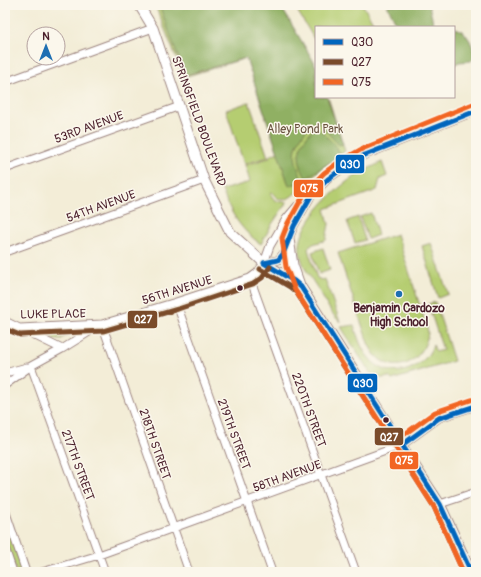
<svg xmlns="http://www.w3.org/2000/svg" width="481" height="577" viewBox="0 0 481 577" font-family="Pangolin,sans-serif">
<rect width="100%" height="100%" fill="#fbf7ec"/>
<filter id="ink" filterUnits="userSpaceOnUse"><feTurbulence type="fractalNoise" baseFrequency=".025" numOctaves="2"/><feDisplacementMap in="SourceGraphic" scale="8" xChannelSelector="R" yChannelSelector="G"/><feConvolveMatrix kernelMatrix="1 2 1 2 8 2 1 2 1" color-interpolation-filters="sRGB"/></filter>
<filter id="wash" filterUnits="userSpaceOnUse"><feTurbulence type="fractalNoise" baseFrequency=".012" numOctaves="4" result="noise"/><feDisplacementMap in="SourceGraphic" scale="16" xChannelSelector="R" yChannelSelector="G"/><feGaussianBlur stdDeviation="0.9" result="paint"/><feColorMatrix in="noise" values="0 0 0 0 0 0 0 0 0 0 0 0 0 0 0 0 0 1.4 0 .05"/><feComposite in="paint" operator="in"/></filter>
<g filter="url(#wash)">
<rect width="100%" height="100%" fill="#f3edd7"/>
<!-- green -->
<path fill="#b5cd71" stroke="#80764e" d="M155,5H279L314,62L316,67V97H328L345,151L309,179L307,178L303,181V185C295,194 282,209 272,192L270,193C274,202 279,202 287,202L272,224L261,244C241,231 230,212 222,190L250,182L245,165L269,158V156L278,152L246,58L184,77Z
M294,5H363L375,26L373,27H316V42Z
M249,102L268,157L244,164L226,110Z
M382,162L387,176L380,179L377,190L325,209L329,224L326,240L310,245L308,249L317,278L322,280L325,279L340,322C331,314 324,299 318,289C311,278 302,266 300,253C296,226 332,192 352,178C362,171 372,167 382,162Z
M371,213L378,235L368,239L360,217Z
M358,217L365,240L355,243L347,221Z
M397,234L428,331C427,356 402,376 379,359C374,355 371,349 368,343L338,253Z
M431,243L448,294L438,298L422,246Z
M323,248L330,270L319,274L312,252Z
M435,302L454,361L392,380L389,377L374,379L341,327L354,325C358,337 361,350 370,359C389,382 424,371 433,345L436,352L443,350L428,304Z
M72,331V332L59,340L44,335L43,333Z
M5,517L23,571L21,572L16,571L5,539Z"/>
<!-- forest -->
<path fill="#90b063" stroke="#6d6847" d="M157,5H280L314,62L316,68V97H327L343,144L339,145L320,125L318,121C312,123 308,128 304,133C290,153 295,161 303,181L289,186L246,58L185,75L160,8Z
M387,5H429L434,27H398Z
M456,28C468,32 474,46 474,58L471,61L459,62L454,65V31Z
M314,128H318L336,146L341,155L306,178C294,157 298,145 314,128Z"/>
</g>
<g filter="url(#ink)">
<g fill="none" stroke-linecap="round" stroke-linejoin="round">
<defs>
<path id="minor" d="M5,82L153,28
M5,169L180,106
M5,252L204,180
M264,263L278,260L283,254L294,226L310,198
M250,278L356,572
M176,302L272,572
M5,321L62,349
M102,324L189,572
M20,328L102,324
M31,366L105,572
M5,373L27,367
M5,385L31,366L62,349L102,324L176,302L250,278L257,273L264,263L270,246L286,219L297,206L311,196L328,179L343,168L365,155L476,111
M440,504L476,492
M5,510L26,572
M5,548L13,572
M42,572L99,555L402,445L439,418L476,406"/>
<path id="major" d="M139,5L153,28L204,180L230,232L264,263L294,281L301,287L396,437L440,504L471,572
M289,239L293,265L300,285"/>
</defs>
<!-- minor casing -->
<use href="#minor" stroke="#9e8681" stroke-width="9"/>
<!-- major casing -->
<use href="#major" stroke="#9e8681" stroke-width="11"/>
<!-- minor -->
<use href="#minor" stroke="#fff" stroke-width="7"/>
<!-- major -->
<use href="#major" stroke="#fff" stroke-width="9"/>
<defs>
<path id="bus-1" d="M264,263L294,281L301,287L440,504L471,572
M264,263L278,260L283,254L294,226L311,196L328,179L343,168L365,155L476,111
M402,445L439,418L476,406"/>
<path id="bus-2" d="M260,269L290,287L296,292L434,507L463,572
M5,329L20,335L103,331L178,309L253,284L262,278L270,267"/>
<path id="bus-3" d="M398,439L435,412L474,399
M463,572L434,507L295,290L286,267L282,238L288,223L306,191L324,173L339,162L362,149L473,104"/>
</defs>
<!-- bus-1 casing -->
<use href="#bus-1" stroke="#fbf7ec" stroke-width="8"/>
<!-- bus-2 casing -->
<use href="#bus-2" stroke="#fbf7ec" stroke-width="8"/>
<!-- bus-3 casing -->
<use href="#bus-3" stroke="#fbf7ec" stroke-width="8"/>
<!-- bus-1 -->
<use href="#bus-1" stroke="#0065bd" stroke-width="5"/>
<!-- bus-2 -->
<use href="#bus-2" stroke="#7a4b2a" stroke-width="5"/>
<!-- bus-3 -->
<use href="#bus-3" stroke="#f26522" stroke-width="5"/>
</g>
</g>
<!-- markers -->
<g fill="#4a1f2b" stroke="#fbf7ec" stroke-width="1.5">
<circle cx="240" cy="288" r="3.5"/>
<circle cx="386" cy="420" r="3.5"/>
</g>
<circle fill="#1f6fb2" stroke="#fbf7ec" stroke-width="1.5" cx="399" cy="294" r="4"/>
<g text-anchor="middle" stroke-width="3" stroke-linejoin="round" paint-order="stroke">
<!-- street labels -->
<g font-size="12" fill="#4a1f2b" stroke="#fbf7ec">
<text transform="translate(199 121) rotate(70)" y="4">SPRINGFIELD BOULEVARD</text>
<text transform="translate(89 127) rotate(-20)" y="4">53RD AVENUE</text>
<text transform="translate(101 206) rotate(-20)" y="4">54TH AVENUE</text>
<text transform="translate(177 290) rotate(-17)" y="4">56TH AVENUE</text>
<text transform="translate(53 314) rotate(-1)" y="4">LUKE PLACE</text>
<text transform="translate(309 410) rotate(70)" y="4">220TH STREET</text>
<text transform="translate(234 434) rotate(70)" y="4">219TH STREET</text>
<text transform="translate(155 444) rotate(71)" y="4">218TH STREET</text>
<text transform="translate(78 465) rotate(70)" y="4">217TH STREET</text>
<text transform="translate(287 476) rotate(-20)" y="4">58TH AVENUE</text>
</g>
<!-- park labels -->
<g font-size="12" fill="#6a5340" stroke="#fbf7ec">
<text x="305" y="133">Alley Pond Park</text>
</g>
<!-- poi labels -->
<g font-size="12" font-weight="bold" fill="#4a1f2b" stroke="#fbf7ec">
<text x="399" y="312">Benjamin Cardozo<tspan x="399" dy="14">High School</tspan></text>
</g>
</g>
<g stroke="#fbf7ec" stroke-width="1.5">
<rect x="335" y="154" width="30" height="20" rx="4" fill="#0065bd"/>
<rect x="293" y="179" width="31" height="19" rx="4" fill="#f26522"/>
<rect x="127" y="310" width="31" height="19" rx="4" fill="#7a4b2a"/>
<rect x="347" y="373" width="31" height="20" rx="4" fill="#0065bd"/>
<rect x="374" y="427" width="30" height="19" rx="4" fill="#7a4b2a"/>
<rect x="389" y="451" width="30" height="19" rx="4" fill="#f26522"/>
</g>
<g font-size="11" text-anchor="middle" font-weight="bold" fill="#fff">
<text x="350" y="168">Q30</text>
<text x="309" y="192">Q75</text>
<text x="143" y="323">Q27</text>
<text x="363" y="387">Q30</text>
<text x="389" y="441">Q27</text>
<text x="404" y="464">Q75</text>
</g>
<!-- margin -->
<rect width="481" height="577" fill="none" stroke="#fbf7ec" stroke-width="20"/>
<!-- legend -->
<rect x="315" y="26" width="140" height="72" fill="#fbf7ec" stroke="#b4a19f"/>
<rect x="323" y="39" width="20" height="6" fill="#0065bd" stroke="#b4a19f"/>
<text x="351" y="46" font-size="12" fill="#4a1f2b">Q30</text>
<rect x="323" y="59" width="20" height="6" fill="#7a4b2a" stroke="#b4a19f"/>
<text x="351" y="66" font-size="12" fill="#4a1f2b">Q27</text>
<rect x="323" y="79" width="20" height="6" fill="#f26522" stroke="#b4a19f"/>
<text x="351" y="86" font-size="12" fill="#4a1f2b">Q75</text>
<!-- north arrow -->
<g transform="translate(46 46)"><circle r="19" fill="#fbf7ec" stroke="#b4a19f"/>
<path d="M0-3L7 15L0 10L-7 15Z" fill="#1f6fb2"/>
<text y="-6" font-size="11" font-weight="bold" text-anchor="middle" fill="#4a1f2b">N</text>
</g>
</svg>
